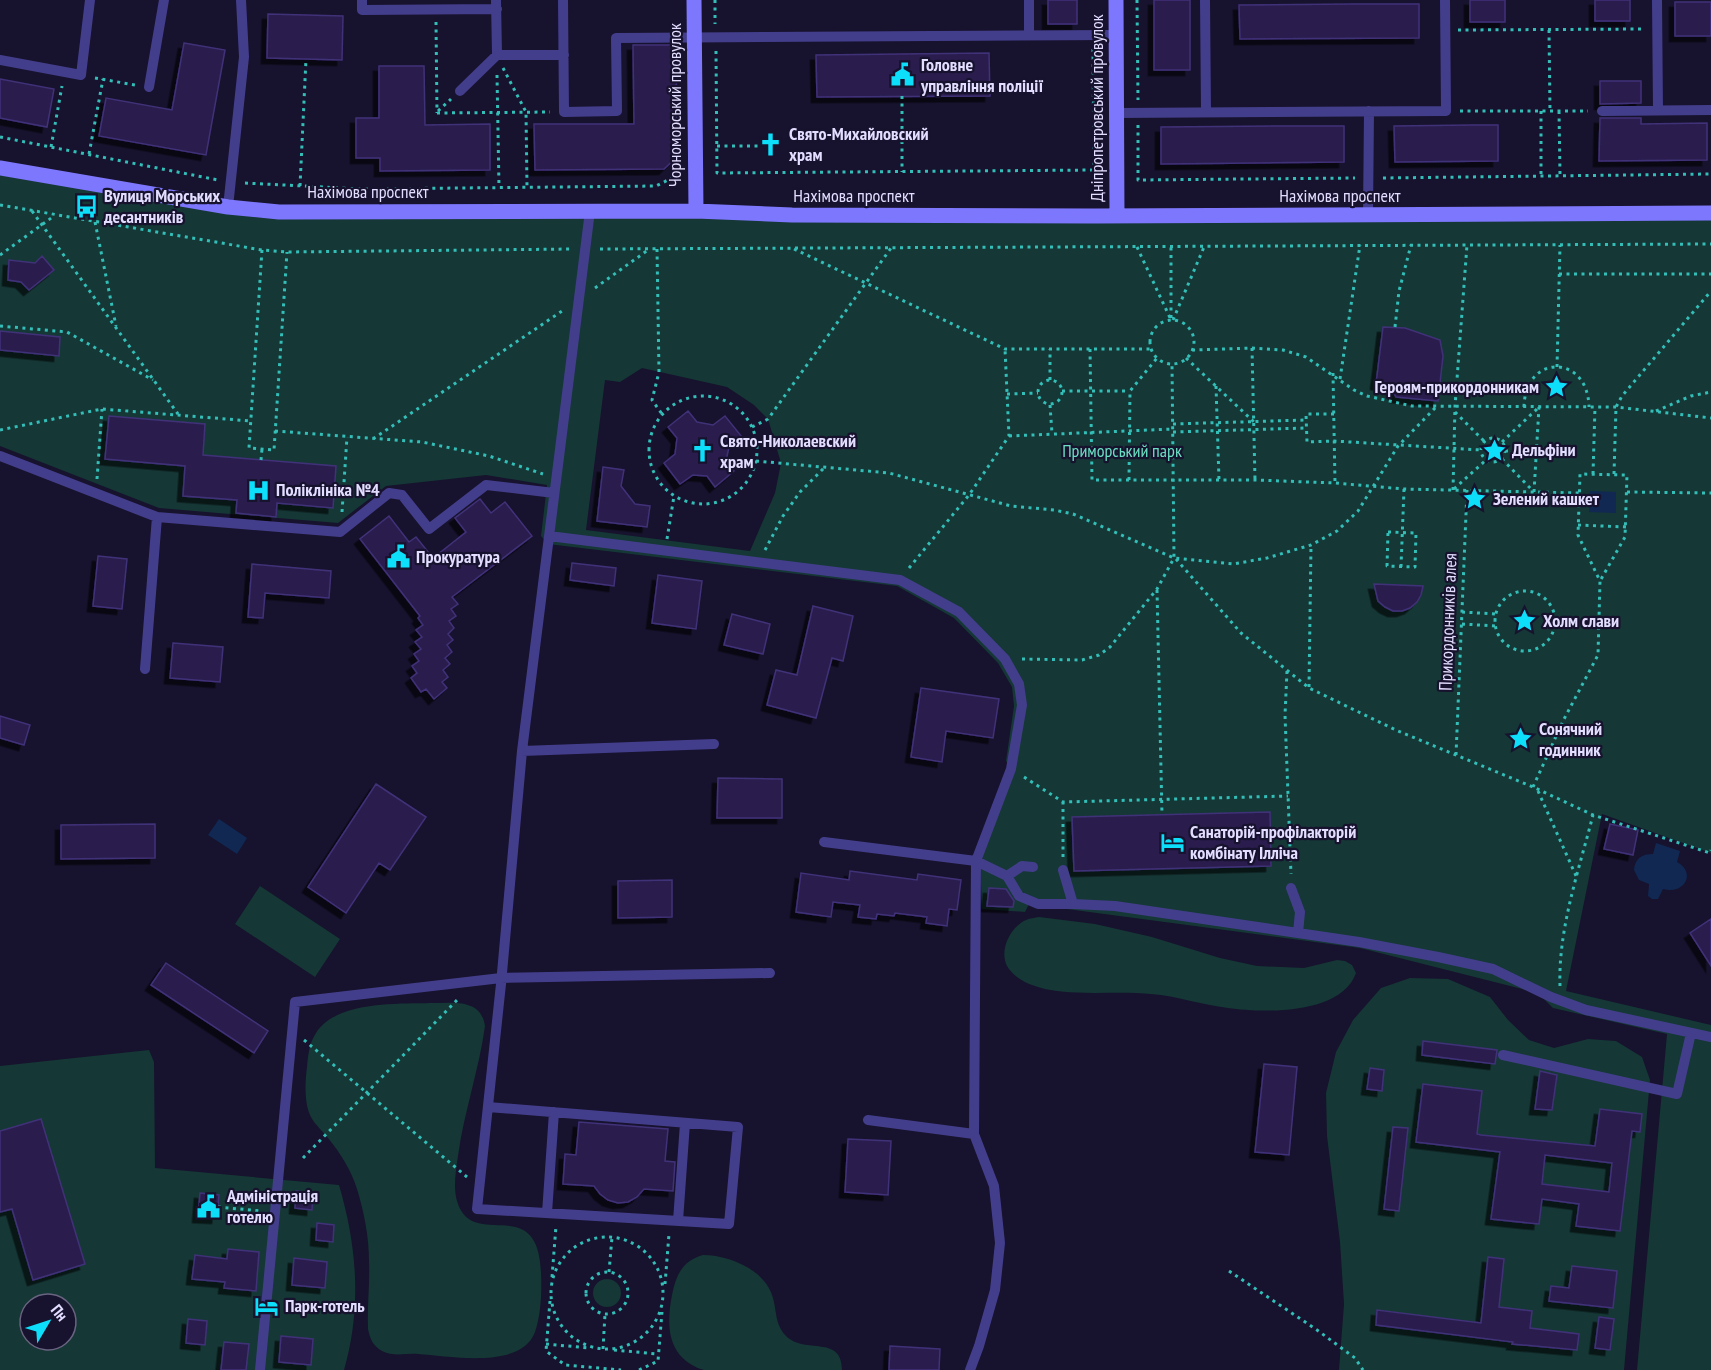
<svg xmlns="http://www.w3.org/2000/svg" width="1711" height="1370" viewBox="0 0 1711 1370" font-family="'PT Sans Narrow',sans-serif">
<defs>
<filter id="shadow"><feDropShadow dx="-5.5" dy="5.5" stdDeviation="0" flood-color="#0009"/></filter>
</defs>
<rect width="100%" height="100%" fill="#17122d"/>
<!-- green -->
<path fill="#153736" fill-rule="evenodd" d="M0,175L226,213L1711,212V853L1602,814L1566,991L1711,1025V1370H1637L1667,1034L1553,1008L1538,993L1360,948L1029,904L1025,912L982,909L980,861L1014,771L1006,761L1014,706L1012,687L998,663L954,618L897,586L548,544L541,536L547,485L486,475L386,486L338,523L159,508L0,446ZM642,368L727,387L754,405L768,419L781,463L775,493L750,551L586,530L605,380L620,382Z
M260,886L340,939L315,977L235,924Z
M1039,917L1095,924L1152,937L1220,958L1257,966L1304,968L1337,960L1345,961L1352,965L1356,973C1341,1015 1264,1013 1228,1008C1202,1005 1177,996 1151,994C1115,990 1065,998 1032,985C1023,982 1012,975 1007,966C999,950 1010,927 1026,920C1030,918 1035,918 1039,917Z
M1410,978L1448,979L1490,997L1508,1020L1529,1040L1554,1048L1588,1039L1616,1041L1642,1057L1650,1080L1624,1370H1339L1344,1304L1340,1242L1327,1136L1326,1093L1336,1052L1353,1020L1381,988Z
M430,1003C453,1003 481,998 485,1026C479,1070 464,1112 458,1156C456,1170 453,1187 457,1201C472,1253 538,1190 541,1273C542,1291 541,1315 535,1332C521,1370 450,1356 418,1354C406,1353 394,1357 382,1351C373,1346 370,1339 368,1329C367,1306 370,1284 369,1261C369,1237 364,1212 357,1189C351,1170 341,1154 328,1138C323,1131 315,1125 311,1117C304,1104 305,1082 307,1067C308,1056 309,1043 316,1033C336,1001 397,1004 430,1003Z
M149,1050L154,1062L155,1168L339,1185C357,1246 362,1308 344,1370H0V1066ZM30,1304H66V1340H30Z
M703,1255C729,1255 766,1270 773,1298C777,1313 775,1324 786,1336C805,1355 842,1334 842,1370C813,1370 784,1370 755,1370C738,1370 720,1370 704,1370C699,1369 696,1367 692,1365C666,1350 667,1321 672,1295C676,1275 682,1261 703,1255Z
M593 1293a14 14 0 1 1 28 0a14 14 0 1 1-28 0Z"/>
<!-- water -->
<path fill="#102852" d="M1590,491L1616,492V513L1589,512Z
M219,819L247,838L237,854L208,835Z
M1656,843L1680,851L1677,862C1697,873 1684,895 1663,889L1658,899H1652L1648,896L1649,884L1639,880L1634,870C1635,858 1642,854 1653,854Z"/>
<!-- building -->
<path fill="#291e4d" stroke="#413179" stroke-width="1.5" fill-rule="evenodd" filter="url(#shadow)" d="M1048,0H1077V24H1048Z
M1154,0H1190V70H1154Z
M1470,0H1505V22H1470Z
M1595,0H1630V21H1595Z
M1675,2H1711V36H1675Z
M1352,4H1419V38L1240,39L1239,5Z
M268,14L343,16L342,60L267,58Z
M184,43L225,50L206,155L99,136L106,98L172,110Z
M633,45H676L677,157L664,169L535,170L534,124H634Z
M989,53L990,96L817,97L816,55Z
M379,66H424L425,125L490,124V170L380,171V158H356V118H379Z
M0,79L54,89L47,127L0,118Z
M1600,81H1641V103L1600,104Z
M1600,118H1641V124L1707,123V160L1599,161Z
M1472,125H1498V161L1395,162L1394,126Z
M1275,126H1344V162L1161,164V127Z
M42,256L54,270L29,290L21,282L8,280L9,260L35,263Z
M1383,327L1405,328L1440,340L1443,356L1438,401L1396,397L1391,387L1376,384Z
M0,331L60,337L59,356L0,350Z
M688,411L697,422L713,425L725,416L742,437L729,447L726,461L734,471L715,487L707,476L693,475L680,484L664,463L675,454L677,438L668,427Z
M109,416L205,424L203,455L336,466L333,508L277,503L276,517L236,513L237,500L183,496L185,466L105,459Z
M603,467L624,470L621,486L635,504L650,506L647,527L597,521Z
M480,499L491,513L505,502L532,536L452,597L458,604L451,609L456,616L449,621L454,628L448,634L453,640L447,645L452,652L445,658L450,664L443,670L448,677L442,682L447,688L434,699L426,689L421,692L411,678L417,673L412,666L419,661L414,654L421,649L415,642L422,637L416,630L423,625L418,618L420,616L360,539L389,516L409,542L416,537L433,558L466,532L455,518Z
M98,556L127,559L122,609L93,606Z
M572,563L616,568L614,586L570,580Z
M252,564L331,571L329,598L265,593L263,618L248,617Z
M658,575L702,581L696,629L652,623Z
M1374,584L1423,586L1421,595L1417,602L1410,608L1402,611H1393L1385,607L1378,601Z
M813,606L853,616L843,661L832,658L816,718L767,705L776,670L797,675Z
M732,614L770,624L763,654L724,645Z
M173,643L223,647L220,682L170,678Z
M921,688L999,699L993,738L946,731L942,762L911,757Z
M0,716L30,725L24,745L0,738Z
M718,778L782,779V818H717Z
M376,784L426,817L390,870L379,863L346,913L308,887Z
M1270,812L1271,866L1074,871L1072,817Z
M155,824V858L61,859V825Z
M1610,824L1638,830L1633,855L1604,849Z
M850,871L917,880L918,874L961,880L957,910L949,909L947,926L926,923L927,917L895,913L894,916L877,914L876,919L858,917L860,905L833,902L831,917L796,912L801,873L849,880Z
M672,880V917L618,918V881Z
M989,888L1006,889L1014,901L1013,907L987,906Z
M1711,919V966L1690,933Z
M166,963L268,1031L254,1053L151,985Z
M1423,1041L1497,1050L1495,1064L1422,1055Z
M1264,1064L1297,1067L1289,1155L1255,1152Z
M1370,1068L1384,1070L1382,1091L1367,1089Z
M1540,1071L1557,1075L1552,1110L1535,1109Z
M1423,1084L1482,1091L1477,1134L1481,1135L1595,1146L1600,1109L1642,1114L1640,1132L1632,1131L1620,1231L1576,1226L1579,1204L1542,1199L1539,1224L1491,1219L1500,1152L1416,1142ZM1545,1155L1612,1163L1609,1192L1542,1184Z
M41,1119L85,1264L33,1280L12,1209L0,1212V1131Z
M579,1122L668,1129L665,1161L675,1162L673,1191L644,1189L637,1197L628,1202L618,1203L608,1200L600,1194L594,1186L563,1184L565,1154L576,1155Z
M1393,1127L1408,1128L1399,1211L1384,1209Z
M848,1139L891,1141L888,1195L845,1192Z
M296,1191L313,1193L312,1210L295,1208Z
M200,1193L219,1195L217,1218L198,1217Z
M317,1223L334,1225L333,1242L316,1240Z
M228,1249L259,1252L256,1291L224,1288L225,1282L192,1279L195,1255L227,1259Z
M1488,1257L1504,1259L1499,1307L1532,1311L1530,1328L1579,1334L1577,1350L1512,1344L1513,1342L1376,1325L1377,1310L1481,1323Z
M294,1258L327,1262L325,1288L292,1285Z
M1572,1266L1617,1271L1613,1308L1549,1301L1551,1286L1569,1288Z
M1599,1317L1614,1319L1610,1350L1595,1348Z
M188,1319L207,1321L205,1345L186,1343Z
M281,1336L313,1339L311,1365L279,1362Z
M224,1342L249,1344L246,1370H221Z
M890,1346L940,1349L939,1370H889Z"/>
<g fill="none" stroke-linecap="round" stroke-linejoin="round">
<!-- path -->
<path stroke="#33beb8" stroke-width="3" stroke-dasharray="3 4.5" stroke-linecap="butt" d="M715,0V24
M1137,0L1138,100
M436,22L437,113
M1458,30L1643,29
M1549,30L1550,111
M1093,49L1094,180
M716,51L717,173L1094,170
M503,68L526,112L527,187
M497,75L499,187
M95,78L135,85
M902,96V172
M438,111L451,99
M1460,111H1588
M1541,111V176
M1559,111L1560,175
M437,113L550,112
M1138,125V180L1355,178
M0,137L218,180
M717,146H758
M51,147L62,86
M89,154L103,79
M1383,178L1711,174
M245,183L362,189L656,186L680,174
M300,186L306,59
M0,205L262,250L287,252L572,249
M32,211L178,414
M95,222L116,326
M1137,247L1171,320
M600,249L1711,244
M657,249L659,372L652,400L662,414
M794,249L1005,349H1151
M262,250L249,448L274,450L287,252
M0,255L54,216
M1559,274H1711
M595,288L648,250
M1171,318V247
M1173,320L1204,247
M1150 342a22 22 0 1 1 44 0a22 22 0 1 1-44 0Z
M0,326L67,332L153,380
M1395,327L1399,291L1411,245
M1252,348L1255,480
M1090,349L1092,480H1255L1335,483L1404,489L1579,493
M1192,350L1252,348L1283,350L1306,357L1354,390L1367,396L1412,406L1616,407L1711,418
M1186,358L1254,422
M1557,367L1560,245
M1333,373L1335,483
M1340,379L1360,245
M1038 392a12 12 0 1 1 24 0a12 12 0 1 1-24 0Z
M1050,380V349
M1216,386L1219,480
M1062,391H1129
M1007,394L1038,393
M649 450a54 54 0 1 1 108 0a54 54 0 1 1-108 0Z
M1050,405L1052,434
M1524,407C1525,353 1588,354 1589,407
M1656,411L1691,396L1711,392
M1455,412L1485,442
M1334,414H1306L1307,442L1334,441L1481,450
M1173,424L1306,420
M752,427L768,419L891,248
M0,430L102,409L251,421
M275,431L422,442L489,456L543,474
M1173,432L1306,428
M1009,436L1173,429
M1481 450a12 12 0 1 1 24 0a12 12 0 1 1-24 0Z
M373,439L565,309
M1502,442L1538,408
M1505,451L1536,452
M1502,459L1534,492
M261,460L262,449
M756,461L889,473L1011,506L1054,510L1073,514L1174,558L1233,564L1267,558L1311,545L1337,531L1358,511L1398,446L1437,406
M1593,474L1595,407
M1614,474L1616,407L1622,396L1711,291
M97,479L102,409
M1129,480L1130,391L1157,358
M1454,489L1486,460
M1453,490L1455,406L1467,245
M1534,492L1539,407
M1627,492L1711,493
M342,512L347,437
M1578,525L1626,527
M1388,532L1416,533L1415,567L1387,566Z
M667,539L674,496
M765,550L783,516L800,492L825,467
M1176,559L1241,633L1309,688L1398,731L1533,787L1593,815L1710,853L1711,850
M1401,567L1404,489
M909,568L969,495L1009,436L1005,349
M1157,590L1162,815
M1495 621a30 30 0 1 1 60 0a30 30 0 1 1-60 0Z
M1462,612L1496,614
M1462,624L1496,626
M1022,659L1082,660L1099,655L1110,647L1157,589L1174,558L1172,364
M1287,671L1285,715L1291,874
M1309,687L1311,545
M1456,755L1467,490
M1024,777L1063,802L1288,796
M1533,787L1563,721L1598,655L1600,581L1578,535L1580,474L1627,475L1625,537L1600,581
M1538,791L1577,878
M1063,857V802
M1560,986C1558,929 1579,870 1593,815
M304,1040L467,1177
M303,1158L460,997
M218,1207L261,1211
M551 1293a56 56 0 1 1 112 0a56 56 0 1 1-112 0Z
M1229,1271L1317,1330L1355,1358L1363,1370
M609,1272L612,1237
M586 1293a21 21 0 1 1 42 0a21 21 0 1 1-42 0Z
M552,1277L556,1226
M665,1284L669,1234
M550,1301L546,1351L565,1365L621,1370
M546,1344L589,1348
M603,1349L605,1314
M614,1350L658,1354
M639,1370L658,1361L662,1312"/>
<!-- service -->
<path stroke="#433e8b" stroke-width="10" d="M362,0V10L497,9
M496,0L497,55
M563,0L564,112L617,111L616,38L1116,35
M1029,0V35
M1205,0L1206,112
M1657,0L1658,110
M0,60L81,75L90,0
M149,87L164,0
M460,91L497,55H564
M1602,111L1711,110
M1117,113L1446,111L1445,0
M228,207L244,57L241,0
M1368,215L1369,111
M0,456L157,517L340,532L389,493L402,495L429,529L486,485L554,493
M549,536L900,580L959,612L1005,659L1019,684L1022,705L1011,769L976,861L974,1134L994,1186L1000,1243L995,1290L979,1346L970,1370
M145,669L157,517
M522,751L714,744
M824,842L976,861L1007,876L1019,896L1038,904H1073L1115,906L1359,942L1438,957L1493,969L1551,997L1586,1010L1711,1037
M1063,870L1073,904
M1007,876L1022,866L1033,867
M1291,888L1300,912L1298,933
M1503,1055L1677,1094L1691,1033
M488,1107L738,1127L729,1224L477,1209L501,984L522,751L590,211
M868,1120L974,1134
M547,1213L554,1112
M678,1221L685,1123
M260,1370L295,1002L501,978L770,973"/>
<!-- secondary -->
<path stroke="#7d77fd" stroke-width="15" d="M694,0L696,211
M1116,0L1117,216
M0,168L228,207L279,212L696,211L792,215L1094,216L1711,213"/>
</g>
<!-- icons -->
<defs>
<symbol id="civic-bare" viewBox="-9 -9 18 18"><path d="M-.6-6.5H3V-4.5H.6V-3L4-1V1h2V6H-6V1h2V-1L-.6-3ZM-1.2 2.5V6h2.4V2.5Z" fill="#0ddffb" stroke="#17122d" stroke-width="2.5" paint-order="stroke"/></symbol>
<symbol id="church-bare" viewBox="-9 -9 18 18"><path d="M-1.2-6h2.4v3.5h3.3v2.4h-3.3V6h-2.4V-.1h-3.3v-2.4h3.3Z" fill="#0ddffb" stroke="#17122d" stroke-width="2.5" paint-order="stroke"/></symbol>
<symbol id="bus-bare" viewBox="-9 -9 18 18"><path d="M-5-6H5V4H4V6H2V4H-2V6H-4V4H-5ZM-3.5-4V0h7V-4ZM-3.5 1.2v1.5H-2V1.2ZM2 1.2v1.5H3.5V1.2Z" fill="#0ddffb" stroke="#17122d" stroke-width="2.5" paint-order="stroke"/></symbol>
<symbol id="sight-bare" viewBox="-9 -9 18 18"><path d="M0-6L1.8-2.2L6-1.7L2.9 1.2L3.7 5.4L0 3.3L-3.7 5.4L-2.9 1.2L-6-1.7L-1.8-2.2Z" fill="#0ddffb" stroke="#17122d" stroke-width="2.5" paint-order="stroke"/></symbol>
<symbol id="hospital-bare" viewBox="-9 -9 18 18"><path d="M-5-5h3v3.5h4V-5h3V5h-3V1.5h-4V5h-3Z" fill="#0ddffb" stroke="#17122d" stroke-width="2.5" paint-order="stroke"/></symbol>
<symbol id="hotel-bare" viewBox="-9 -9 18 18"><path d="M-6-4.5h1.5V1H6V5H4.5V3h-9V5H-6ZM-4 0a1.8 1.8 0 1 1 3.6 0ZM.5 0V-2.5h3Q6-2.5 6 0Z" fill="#0ddffb" stroke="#17122d" stroke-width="2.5" paint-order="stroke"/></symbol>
</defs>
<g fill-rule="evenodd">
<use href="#civic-bare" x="886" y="58" width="33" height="33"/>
<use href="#church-bare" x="754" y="128" width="33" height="33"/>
<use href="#bus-bare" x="70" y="190" width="33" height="33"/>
<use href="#sight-bare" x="1540" y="370" width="33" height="33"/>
<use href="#sight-bare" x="1478" y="434" width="33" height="33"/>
<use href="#church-bare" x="686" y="434" width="33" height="33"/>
<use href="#hospital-bare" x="242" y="474" width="33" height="33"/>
<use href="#sight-bare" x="1458" y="482" width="33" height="33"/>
<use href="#civic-bare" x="382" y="540" width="33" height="33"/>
<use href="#sight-bare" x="1508" y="604" width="33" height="33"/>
<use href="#sight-bare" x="1504" y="722" width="33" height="33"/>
<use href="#hotel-bare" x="1156" y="826" width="33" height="33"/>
<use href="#civic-bare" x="192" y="1190" width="33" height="33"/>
<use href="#hotel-bare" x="250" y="1290" width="33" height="33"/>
</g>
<g text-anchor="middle" stroke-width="4.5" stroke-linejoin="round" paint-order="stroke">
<!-- poi labels -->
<g font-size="18" font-weight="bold" fill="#e3deff" stroke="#17122d" text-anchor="start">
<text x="921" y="71">Головне<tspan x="921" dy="21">управління поліції</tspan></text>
<text x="789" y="140">Свято-Михайловский<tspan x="789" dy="21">храм</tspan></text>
<text x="104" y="202">Вулиця Морських<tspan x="104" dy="21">десантників</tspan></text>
<text x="1539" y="393" text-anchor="end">Героям-прикордонникам</text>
<text x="720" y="447">Свято-Николаевский<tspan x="720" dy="21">храм</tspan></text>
<text x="1512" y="456">Дельфіни</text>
<text x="276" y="496">Поліклініка №4</text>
<text x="1493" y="505">Зелений кашкет</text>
<text x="416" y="563">Прокуратура</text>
<text x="1543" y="627">Холм слави</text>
<text x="1539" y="735">Сонячний<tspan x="1539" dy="21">годинник</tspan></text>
<text x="1190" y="838">Санаторій-профілакторій<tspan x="1190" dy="21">комбінату Ілліча</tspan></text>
<text x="227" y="1202">Адміністрація<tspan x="227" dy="21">готелю</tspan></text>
<text x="285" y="1312">Парк-готель</text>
</g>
<!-- street labels -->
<g font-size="18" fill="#e3deff" stroke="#17122d">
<text transform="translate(675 105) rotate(-90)" y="6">Чорноморський провулок</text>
<text transform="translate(1097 108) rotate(-90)" y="6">Дніпропетровський провулок</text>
<text x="368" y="198">Нахімова проспект</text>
<text x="854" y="202">Нахімова проспект</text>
<text x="1340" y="202">Нахімова проспект</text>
<text transform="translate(1448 622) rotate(-88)" y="6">Прикордонників алея</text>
</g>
<!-- park labels -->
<g font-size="18" fill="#69e0c4" stroke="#17122d">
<text x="1122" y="457">Приморський парк</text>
</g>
</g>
<!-- north arrow -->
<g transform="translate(48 1322) rotate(51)"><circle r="28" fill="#17122d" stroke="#696481" stroke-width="1.5"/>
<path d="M0-4.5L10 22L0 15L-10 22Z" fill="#0ddffb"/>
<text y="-9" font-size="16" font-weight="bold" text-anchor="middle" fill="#e3deff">Пн</text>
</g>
</svg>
